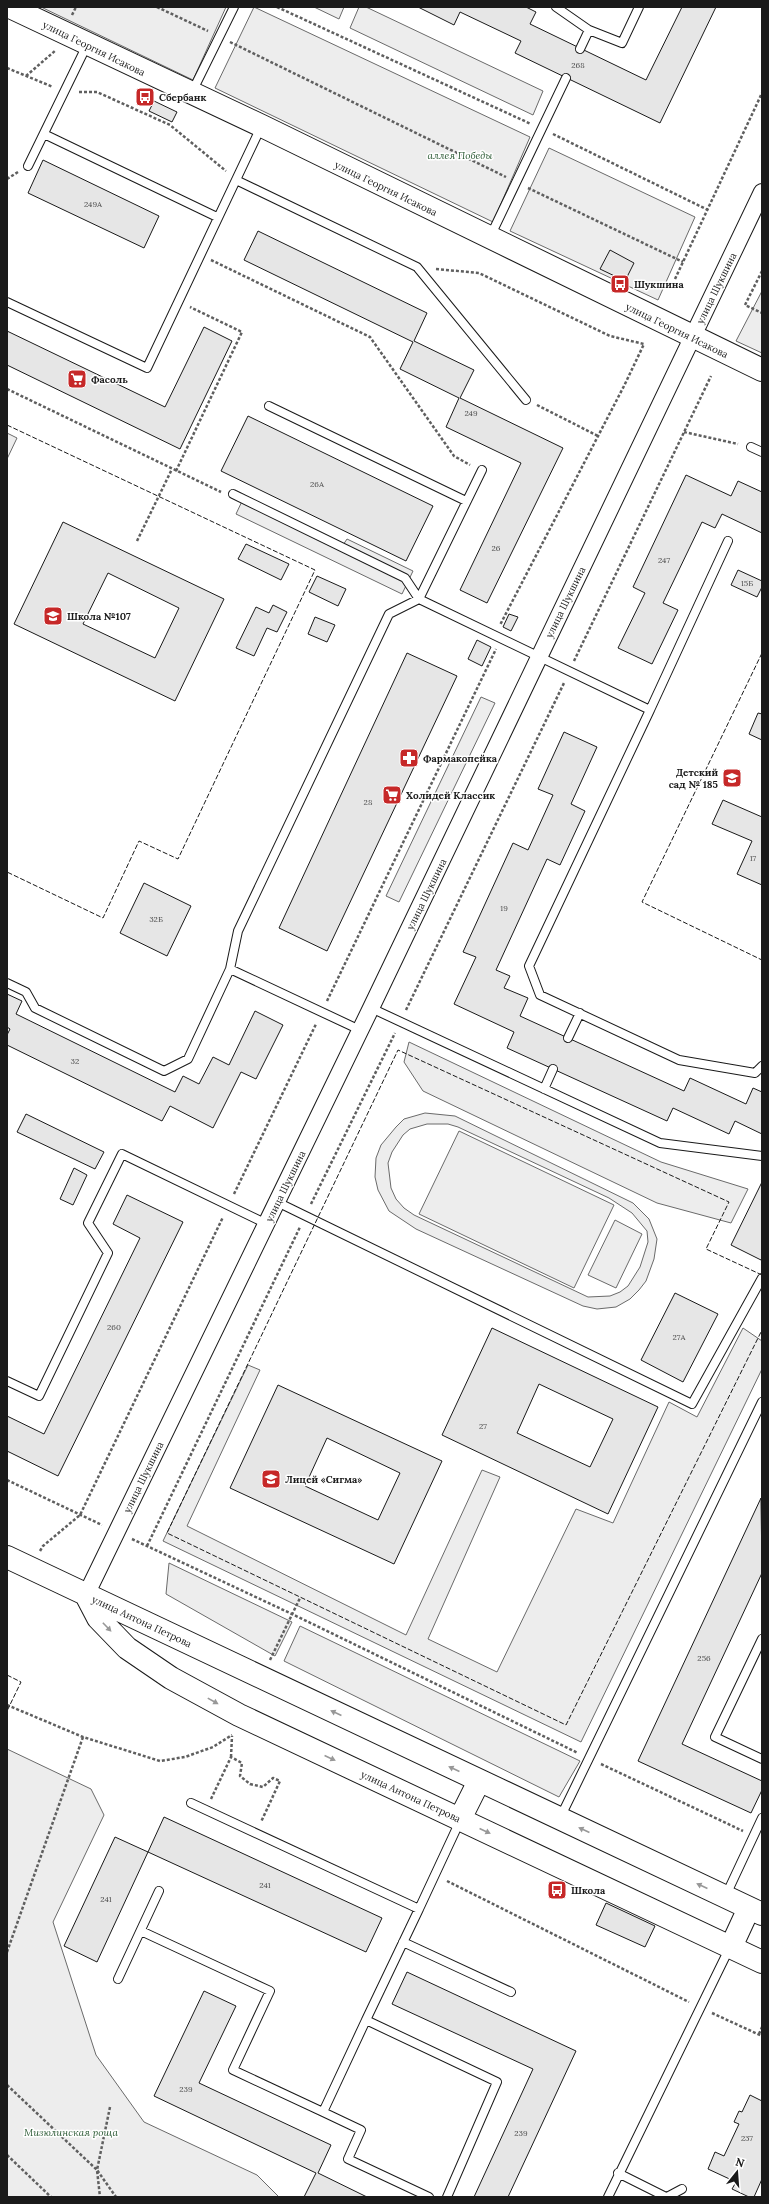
<svg xmlns="http://www.w3.org/2000/svg" width="769" height="2204" viewBox="0 0 769 2204" font-family="Lora,serif">
<rect width="100%" height="100%" fill="#fff"/>
<!-- built -->
<path fill="#ededed" stroke="#6a6a6a" fill-rule="evenodd" d="M41,7H226L193,80Z
M254,7L530,137L493,222L215,88Z
M314,7H344L339,19Z
M359,7H366L543,91L533,115L350,28Z
M549,148L695,217L658,300L510,231Z
M762,291V353L736,341Z
M7,433L17,438L7,459Z
M244,497L343,545L347,539L413,571L402,594L236,514Z
M481,697L495,703L399,902L386,896Z
M409,1042L661,1162L748,1189L731,1223L657,1203L423,1091L404,1062Z
M425,1113L455,1116L633,1203L649,1219L657,1239L654,1259L646,1281L639,1290L630,1299L616,1307L597,1309L583,1306L416,1229L389,1211L378,1190L375,1177L376,1158L381,1145L396,1127L404,1119ZM427,1124H448L458,1127L609,1198L632,1213L647,1231L648,1242L640,1267L628,1286L620,1292L610,1296L588,1297L414,1215L404,1208L396,1199L391,1188L388,1163L392,1152L403,1135L410,1129Z
M459,1131L614,1205L574,1288L419,1214Z
M615,1220L642,1234L616,1288L588,1275Z
M743,1328L762,1341V1369L581,1742L163,1541L248,1365L260,1370L187,1526L406,1635L482,1470L500,1477L428,1639L497,1672L576,1509L613,1523L669,1402L697,1417Z
M169,1563L292,1622L275,1656L166,1594Z
M300,1626L580,1761L559,1797L284,1661Z
M7,1749L91,1789L104,1815L53,1922L96,2055L144,2122L257,2175L279,2197H7Z"/>
<!-- building -->
<path fill="#e6e6e6" stroke="#1a1a1a" fill-rule="evenodd" d="M418,7H526L536,12L530,24L646,80L682,7H716L660,123L515,53L521,41L460,12L454,25Z
M154,101L177,112L172,122L149,111Z
M43,160L159,216L144,248L28,193Z
M258,231L427,313L414,341L474,370L460,398L563,448L487,603L460,590L521,463L446,427L459,398L400,369L413,342L244,260Z
M610,250L634,263L625,281L600,269Z
M204,327L232,341L180,449L7,365V331L165,407Z
M248,416L433,506L406,561L221,471Z
M686,475L731,496L738,481L762,492V533L722,514L715,528L702,522L663,603L678,610L652,664L618,648L645,593L633,587Z
M63,522L224,599L175,701L14,624ZM108,573L179,608L155,658L83,624Z
M246,544L289,564L281,580L238,559Z
M738,570L762,581V587L757,597L731,585Z
M317,576L346,589L338,606L309,592Z
M273,605L287,612L277,632L267,628L254,656L236,648L256,607L269,613Z
M509,614L518,617L511,631L503,627Z
M315,617L335,625L327,642L308,634Z
M477,640L491,647L482,666L468,659Z
M407,653L457,676L327,951L279,928Z
M758,713L762,714V740L749,734Z
M564,732L597,747L571,804L585,811L560,865L547,859L496,970L510,976L504,988L528,998L520,1016L684,1091L690,1078L746,1104L753,1088L762,1092V1134L735,1121L729,1134L673,1108L667,1121L507,1048L514,1032L454,1004L476,957L463,952L513,843L528,850L553,795L538,789Z
M723,800L762,817V885L737,874L752,841L712,824Z
M144,883L191,906L167,956L120,933Z
M7,994L22,1001L16,1014L175,1092L183,1076L199,1084L213,1057L229,1065L255,1011L283,1025L256,1079L241,1072L213,1128L170,1106L162,1121L7,1045V1035L10,1029L7,1027Z
M26,1114L104,1152L95,1169L17,1132Z
M74,1168L87,1175L73,1205L60,1199Z
M762,1182V1257L761,1260L731,1245Z
M127,1195L183,1222L58,1476L7,1451V1416L44,1434L140,1238L113,1224Z
M675,1293L718,1314L683,1382L641,1360Z
M492,1328L658,1407L608,1514L442,1435ZM539,1384L613,1419L590,1467L517,1433Z
M278,1385L442,1461L394,1564L230,1488ZM327,1438L400,1473L378,1520L305,1486Z
M761,1498L762,1573L682,1744L762,1781V1790L751,1813L638,1761Z
M164,1817L382,1918L366,1952L148,1852Z
M115,1837L148,1852L97,1962L64,1946Z
M606,1903L655,1926L645,1947L596,1925Z
M407,1972L576,2051L508,2197H474L533,2069L392,2004Z
M204,1991L236,2006L199,2083L331,2145L318,2173L367,2197H304L316,2173L154,2096Z
M750,2095L762,2101V2179L754,2197H749L732,2189L736,2182L708,2169L715,2152L724,2156L739,2124L734,2122L739,2111L742,2112Z"/>
<g fill="none" stroke-linecap="round" stroke-linejoin="round">
<defs>
<path id="lane" d="M556,7L589,30L622,43L639,7
M580,49L589,30
M192,92L234,7
M44,134L217,217
M28,166L87,45
M236,180L417,267L526,400
M490,237L566,78
M7,302L147,368L261,127
M269,406L466,501
M751,447L762,452
M233,494L405,578L419,599L482,470
M650,710L529,966L540,995L679,1060L755,1073L762,1066
M7,983L26,992L35,1008L164,1071L188,1059L230,969
M371,1008L660,1143L762,1156
M360,1030L230,969L238,931L389,614L419,599L650,710L728,541
M568,1038L580,1013
M544,1089L553,1069
M277,1202L692,1404L762,1278
M7,1381L39,1396L108,1253L88,1223L122,1154L267,1224
M762,1639L715,1737L762,1759
M191,1803L419,1909L460,1821
M560,1818L762,1402
M726,1895L762,1818
M419,1909L366,2020L497,2082L447,2197
M141,1931L270,1991L233,2070L323,2112
M403,1942L511,1992
M118,1979L159,1891
M366,2020L323,2112L361,2130L348,2159L429,2197
M618,2173L666,2197
M608,2197L730,1947
M667,2197L682,2189"/>
<path id="street" d="M86,1595L371,1008L762,192"/>
<path id="secondary" d="M10,7L262,126L762,370
M7,1557L762,1914
M86,1595L98,1618L127,1648L171,1678L239,1715L762,1962
M460,1819L479,1781
M731,1947L749,1908"/>
</defs>
<!-- lane casing -->
<use href="#lane" stroke="#1a1a1a" stroke-width="10"/>
<!-- street casing -->
<use href="#street" stroke="#1a1a1a" stroke-width="18"/>
<!-- secondary casing -->
<use href="#secondary" stroke="#1a1a1a" stroke-width="24"/>
<!-- path -->
<path stroke="#5f5f5f" stroke-width="2.5" stroke-dasharray="3 2" stroke-linecap="butt" d="M157,7L208,31
M277,7L531,124
M72,15L76,7
M230,42L506,177
M7,68L53,87
M26,76L56,50
M79,92H97L170,125L226,171
M553,134L708,210
M7,179L18,172
M528,188L683,262
M211,260L370,337L454,456L470,465
M436,269L479,273L610,336L644,344L624,386L500,625
M762,271L745,305L762,313
M675,279L762,93
M7,389L221,492
M537,405L598,436
M684,432L738,444
M176,471L242,332L190,307
M137,541L172,469
M574,661L711,376
M327,1001L496,649
M406,1010L564,683
M234,1194L316,1024
M311,1204L395,1033
M7,1480L102,1525
M132,1539L292,1614L578,1753
M147,1546L300,1227
M40,1551L43,1546L80,1515L223,1217
M270,1660L300,1598
M7,1705L83,1737L160,1761L185,1757L213,1747L232,1735
M231,1757L232,1736
M601,1764L743,1831
M211,1799L231,1757L242,1763L240,1776L250,1784L263,1787L273,1778L280,1781L261,1822
M447,1881L689,2002
M7,1952L83,1737
M712,2013L762,2036
M759,2034L762,2027
M7,2085L97,2170L100,2197
M110,2107L97,2170L116,2197
M7,2155L51,2197"/>
<!-- lane -->
<use href="#lane" stroke="#fff" stroke-width="8"/>
<!-- street -->
<use href="#street" stroke="#fff" stroke-width="16"/>
<!-- secondary -->
<use href="#secondary" stroke="#fff" stroke-width="22"/>
<!-- fence -->
<path stroke="#1a1a1a" stroke-width="1" stroke-dasharray="5 2" stroke-linecap="butt" d="M7,425L315,570L178,859L139,841L103,918L7,872
M762,653L642,902L762,960
M762,1275L706,1249L729,1202L398,1050L167,1533L566,1725L762,1330
M7,1675L21,1682L7,1711"/>
</g>
<!-- one-way arrows -->
<defs><path id="oneway-solid" d="M-6-.8H1V-3.2L6.5 0L1 3.2V.8H-6Z"/></defs>
<g fill="#989898">
<use href="#oneway-solid" transform="translate(107 1627) rotate(46)"/>
<use href="#oneway-solid" transform="translate(213 1701) rotate(29)"/>
<use href="#oneway-solid" transform="translate(336 1713) rotate(-155)"/>
<use href="#oneway-solid" transform="translate(330 1758) rotate(25)"/>
<use href="#oneway-solid" transform="translate(454 1769) rotate(-155)"/>
<use href="#oneway-solid" transform="translate(584 1830) rotate(-155)"/>
<use href="#oneway-solid" transform="translate(485 1831) rotate(25)"/>
<use href="#oneway-solid" transform="translate(702 1886) rotate(-155)"/>
</g>
<!-- icons -->
<defs>
<symbol id="bus-square" viewBox="-11 -11 22 22"><rect x="-9" y="-9" width="18" height="18" rx="4" fill="#c62828" stroke="#fff"/><path d="M-5-6H5V4H4V6H2V4H-2V6H-4V4H-5ZM-3.5-4V0h7V-4ZM-3.5 1.2v1.5H-2V1.2ZM2 1.2v1.5H3.5V1.2Z" fill="#fff"/></symbol>
<symbol id="supermarket-square" viewBox="-11 -11 22 22"><rect x="-9" y="-9" width="18" height="18" rx="4" fill="#c62828" stroke="#fff"/><path d="M-6-5.5h2.5l.6 2H6L4.5 2H-2.5L-4.4-4H-6ZM-1.5 3.2a1.3 1.3 0 1 0 .1 0ZM3 3.2a1.3 1.3 0 1 0 .1 0Z" fill="#fff"/></symbol>
<symbol id="school-square" viewBox="-11 -11 22 22"><rect x="-9" y="-9" width="18" height="18" rx="4" fill="#c62828" stroke="#fff"/><path d="M0-5L7-2L0 1L-7-2ZM-4 1L0 2.5L4 1V4Q0 6-4 4Z" fill="#fff"/></symbol>
<symbol id="pharmacy-square" viewBox="-11 -11 22 22"><rect x="-9" y="-9" width="18" height="18" rx="4" fill="#c62828" stroke="#fff"/><path d="M-2-6h4v4h4v4h-4v4h-4v-4h-4v-4h4Z" fill="#fff"/></symbol>
</defs>
<g fill-rule="evenodd">
<use href="#bus-square" x="134" y="86" width="22" height="22"/>
<use href="#bus-square" x="609" y="273" width="22" height="22"/>
<use href="#supermarket-square" x="66" y="368" width="22" height="22"/>
<use href="#school-square" x="42" y="605" width="22" height="22"/>
<use href="#pharmacy-square" x="398" y="747" width="22" height="22"/>
<use href="#school-square" x="721" y="767" width="22" height="22"/>
<use href="#supermarket-square" x="381" y="784" width="22" height="22"/>
<use href="#school-square" x="260" y="1468" width="22" height="22"/>
<use href="#bus-square" x="546" y="1879" width="22" height="22"/>
</g>
<g text-anchor="middle" stroke-width="3" stroke-linejoin="round" paint-order="stroke">
<!-- number labels -->
<g font-size="8" fill="#4d4d4d">
<text x="578" y="68">268</text>
<text x="93" y="207">249А</text>
<text x="471" y="416">249</text>
<text x="317" y="487">26А</text>
<text x="496" y="551">26</text>
<text x="664" y="563">247</text>
<text x="747" y="586">15Б</text>
<text x="368" y="805">28</text>
<text x="753" y="861">17</text>
<text x="504" y="911">19</text>
<text x="156" y="922">32Б</text>
<text x="75" y="1064">32</text>
<text x="114" y="1330">260</text>
<text x="679" y="1340">27А</text>
<text x="483" y="1429">27</text>
<text x="704" y="1661">256</text>
<text x="265" y="1888">241</text>
<text x="106" y="1902">241</text>
<text x="186" y="2092">239</text>
<text x="521" y="2136">239</text>
<text x="747" y="2141">237</text>
</g>
<!-- street labels -->
<g font-size="10" fill="#1a1a1a" stroke="#fff">
<text transform="translate(94 48) rotate(26)" y="4">улица Георгия Исакова</text>
<text transform="translate(386 188) rotate(26)" y="4">улица Георгия Исакова</text>
<text transform="translate(716 288) rotate(-64)" y="4">улица Шукшина</text>
<text transform="translate(677 330) rotate(26)" y="4">улица Георгия Исакова</text>
<text transform="translate(565 602) rotate(-64)" y="4">улица Шукшина</text>
<text transform="translate(426 894) rotate(-64)" y="4">улица Шукшина</text>
<text transform="translate(285 1186) rotate(-64)" y="4">улица Шукшина</text>
<text transform="translate(143 1477) rotate(-64)" y="4">улица Шукшина</text>
<text transform="translate(142 1621) rotate(25)" y="4">улица Антона Петрова</text>
<text transform="translate(411 1796) rotate(25)" y="4">улица Антона Петрова</text>
</g>
<!-- poi labels -->
<g font-size="10" font-weight="bold" fill="#1a1a1a" stroke="#fff" text-anchor="start">
<text x="159" y="101">Сбербанк</text>
<text x="634" y="288">Шукшина</text>
<text x="91" y="383">Фасоль</text>
<text x="67" y="620">Школа №107</text>
<text x="423" y="762">Фармакопейка</text>
<text x="718" y="776" text-anchor="end">Детский<tspan x="718" dy="12">сад № 185</tspan></text>
<text x="406" y="799">Холидей Классик</text>
<text x="285" y="1483">Лицей «Сигма»</text>
<text x="571" y="1894">Школа</text>
</g>
<!-- park labels -->
<g font-size="10" font-style="italic" fill="#2b5a34" stroke="#fff">
<text x="460" y="159">аллея Победы</text>
<text x="71" y="2136">Мизюлинская роща</text>
</g>
</g>
<!-- border -->
<rect width="769" height="2204" fill="none" stroke="#1a1a1a" stroke-width="16"/>
<!-- north arrow -->
<g transform="translate(737 2172) rotate(17)" stroke="#ffffff" stroke-width="3" paint-order="stroke">
<path d="M0-3L7 15L0 10L-7 15Z" fill="#1a1a1a"/>
<text y="-6" font-size="11" font-weight="bold" text-anchor="middle" fill="#1a1a1a">N</text>
</g>
</svg>
